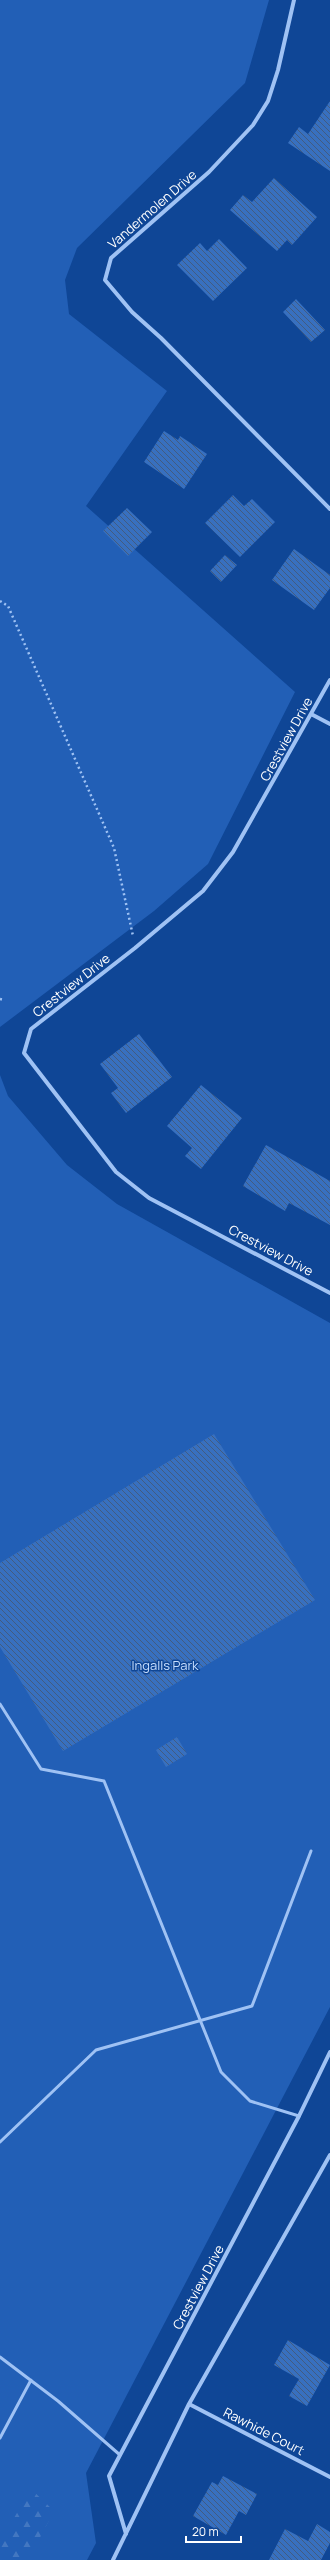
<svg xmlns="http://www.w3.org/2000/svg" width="330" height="2560" viewBox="0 0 330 2560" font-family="Manrope,sans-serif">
<defs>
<pattern id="forest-firs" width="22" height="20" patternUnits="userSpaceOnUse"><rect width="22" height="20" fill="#225fb6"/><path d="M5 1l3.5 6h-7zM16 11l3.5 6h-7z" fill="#4377c1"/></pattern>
<pattern id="building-back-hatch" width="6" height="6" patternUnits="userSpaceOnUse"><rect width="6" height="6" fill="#3870bf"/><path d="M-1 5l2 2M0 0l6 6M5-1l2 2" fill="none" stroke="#435c80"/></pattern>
</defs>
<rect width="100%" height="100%" fill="#0f4696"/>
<!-- green -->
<path fill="#225fb6" d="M0,0H269L245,83L77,248L65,280L69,314L167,391L86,506L295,692L208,864L154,911L0,1027Z
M0,1075L8,1096L67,1165L117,1204L330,1323V2007L86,2473L96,2543L87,2560H0Z"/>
<!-- forest -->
<path fill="url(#forest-firs)" d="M31,2489L54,2511L28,2560H0V2542Z"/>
<!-- building -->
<path fill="url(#building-back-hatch)" d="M330,101V171L288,143L299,127L308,134Z
M274,178L317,217L292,245L287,240L277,251L230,210L243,195L252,202Z
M219,239L247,268L213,301L177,265L200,243L207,251Z
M296,299L325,330L311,342L283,312Z
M164,431L178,440L180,436L207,454L184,489L144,462Z
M233,495L244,506L252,499L275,522L240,557L205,523Z
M127,508L152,532L128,556L103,531Z
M294,549L330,575V588L314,610L272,580Z
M225,555L237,565L221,582L210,571Z
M139,1034L172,1077L126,1113L111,1093L118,1088L100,1064Z
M201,1085L242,1118L201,1169L185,1156L192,1148L167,1126Z
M266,1145L330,1181V1225L289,1203L285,1211L243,1186Z
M214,1434L315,1600L63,1751L0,1647V1563Z
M177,1737L187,1754L166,1767L156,1750Z
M288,2340L330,2365L307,2406L289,2396L299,2379L274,2365Z
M223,2476L257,2494L246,2515L239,2511L226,2535L193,2516L212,2482L218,2485Z
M317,2524L330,2532V2543L321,2560H269L285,2529L308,2541Z"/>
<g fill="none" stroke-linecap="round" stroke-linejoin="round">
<!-- path -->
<path stroke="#9fc2f4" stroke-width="2.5" stroke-dasharray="2 3" stroke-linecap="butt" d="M0,601L8,606L114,848L133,936
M0,999L4,1000"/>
<!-- lane -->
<path stroke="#9fc2f4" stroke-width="3" d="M0,1704L41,1769L104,1781L221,2072L250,2101L299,2116
M0,2142L96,2050L252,2006L311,1851
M0,2357L58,2401L120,2455
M0,2438L31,2380"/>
<!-- street -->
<path stroke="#9fc2f4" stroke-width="4" d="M294,0L278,70L268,101L253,125L209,172L111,258L105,280L132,312L161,338L330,509
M330,680L233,852L203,891L135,948L31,1029L24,1053L116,1172L149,1198L330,1293
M311,714L330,724
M189,2404L330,2477
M126,2534L109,2476L299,2116L330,2052
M113,2560L189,2404L330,2155"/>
</g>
<g text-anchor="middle" stroke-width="3" stroke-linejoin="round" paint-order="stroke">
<!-- street labels -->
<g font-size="13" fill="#fff" stroke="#0f4696">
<text transform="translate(152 209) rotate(-41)" y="5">Vandermolen Drive</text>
<text transform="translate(286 739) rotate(-61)" y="5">Crestview Drive</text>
<text transform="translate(71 985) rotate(-38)" y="5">Crestview Drive</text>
<text transform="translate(271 1250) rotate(28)" y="5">Crestview Drive</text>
<text transform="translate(198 2287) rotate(-62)" y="5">Crestview Drive</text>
<text transform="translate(264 2431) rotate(27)" y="5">Rawhide Court</text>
</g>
<!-- park labels -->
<g font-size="13" fill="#c7defe" stroke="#0f4696">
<text x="165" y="1670">Ingalls Park</text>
</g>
</g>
<!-- scale -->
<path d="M186 2536v6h55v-6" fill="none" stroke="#ffffff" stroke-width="2"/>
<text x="192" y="2536" font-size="12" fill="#ffffff" stroke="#0f4696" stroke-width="3" paint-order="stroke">20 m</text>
</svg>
